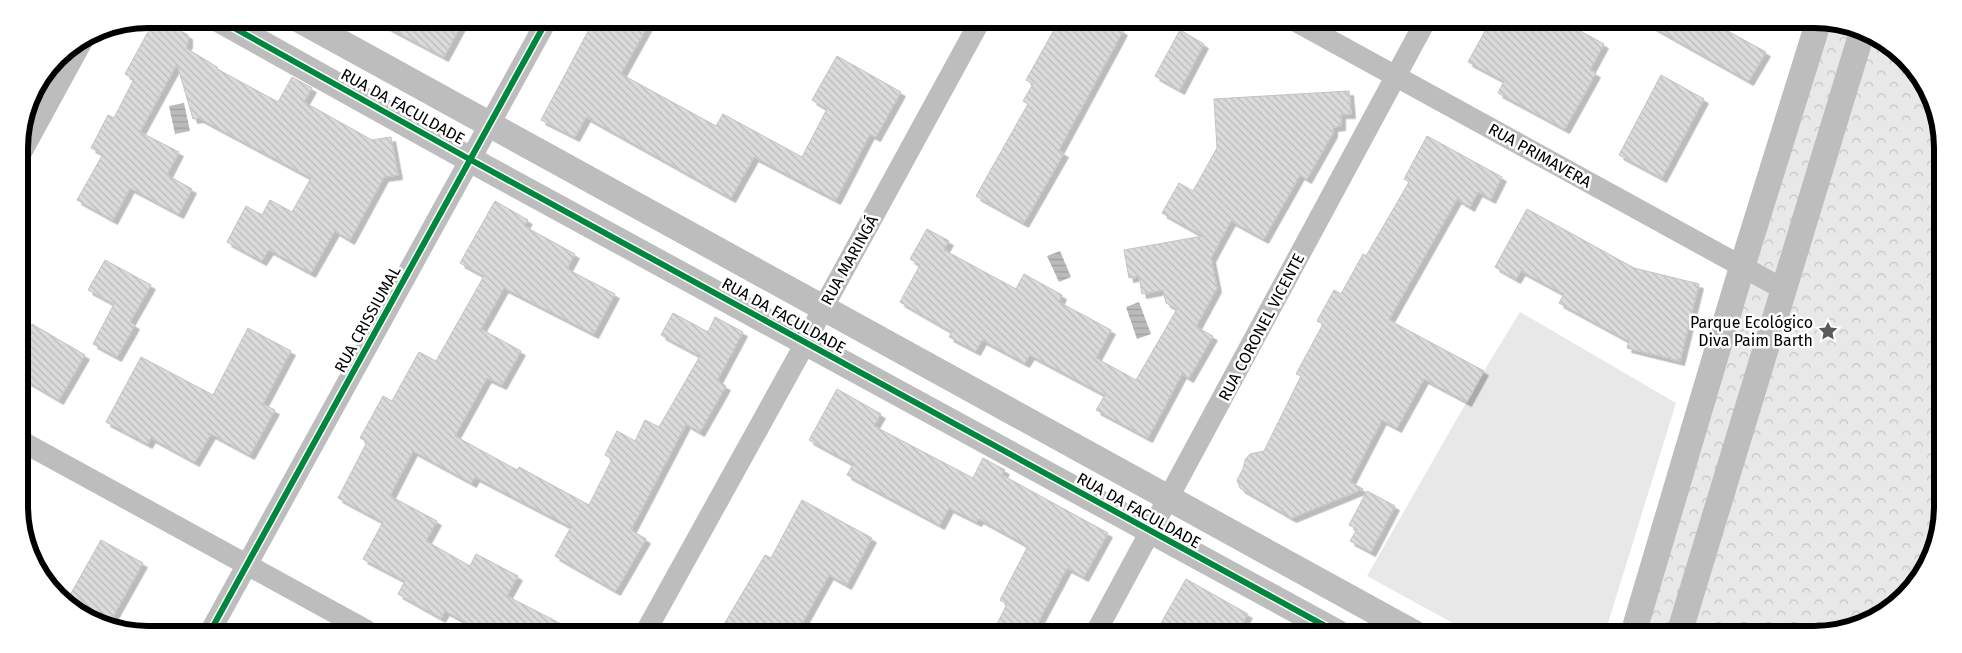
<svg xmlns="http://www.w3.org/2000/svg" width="1962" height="653" viewBox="0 0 1962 653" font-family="'Fira Sans',sans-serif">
<defs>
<pattern id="park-crowns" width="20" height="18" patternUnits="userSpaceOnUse" patternTransform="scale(1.25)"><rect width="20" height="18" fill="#e8e8e8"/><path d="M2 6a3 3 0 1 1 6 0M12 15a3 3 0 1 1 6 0" fill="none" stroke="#c5c5c5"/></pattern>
<pattern id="water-rules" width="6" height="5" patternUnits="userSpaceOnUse" patternTransform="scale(1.25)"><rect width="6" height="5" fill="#bababa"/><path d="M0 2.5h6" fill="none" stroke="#9e9e9e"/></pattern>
<pattern id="building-back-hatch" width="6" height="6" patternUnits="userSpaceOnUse" patternTransform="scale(1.25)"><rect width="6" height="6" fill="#dbdbdb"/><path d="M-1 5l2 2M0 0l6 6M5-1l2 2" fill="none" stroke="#bababa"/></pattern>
<filter id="shadow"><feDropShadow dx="4.5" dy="4.5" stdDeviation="0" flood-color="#0004"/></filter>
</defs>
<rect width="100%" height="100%" fill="#fff"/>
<!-- grass -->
<path fill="#e8e8e8" d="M1520,312L1676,403L1605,633H1471L1367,576L1490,361Z"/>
<!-- park -->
<path fill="url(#park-crowns)" d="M1814,23H1848L1911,62L1941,122L1939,539L1921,577L1893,608L1823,634L1620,633Z"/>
<!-- water -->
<path fill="url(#water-rules)" d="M184,103L190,131L175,134L169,106Z
M1060,251L1071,277L1059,282L1047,256Z
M1139,302L1151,334L1137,339L1126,307Z"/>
<!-- building -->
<path fill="url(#building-back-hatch)" stroke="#c3c3c3" filter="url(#shadow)" d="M155,19H159L188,35V43L186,48L217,67V69L278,102L292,77L312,88L304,102L372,140L391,137L398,175L384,177L350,240L335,231L311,273L269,250L262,261L227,242L246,206L262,215L270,200L292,212L311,178L199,118L193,119L177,64L140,132L179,152L167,175L192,189L179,214L130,188L113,220L77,200L103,154L91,148L108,115L114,118L134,79L125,74Z
M372,19L437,20H464L444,57Z
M594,20H651L621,74L716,126L723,114L802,157L827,109L812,100L837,56L901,92L876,137L870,134L836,200L754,157L731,198L586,117L575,137L541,120Z
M1059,21H1121L1118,28L1123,31L1059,150L1064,153L1024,223L976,196L1028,104L1023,101L1033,84L1026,80Z
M1490,22H1564L1604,44L1590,70L1596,73L1565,129L1498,93L1504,81L1468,62Z
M1646,23H1713L1766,52L1749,81Z
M1180,30L1204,44L1180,90L1155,76Z
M1661,75L1704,99L1662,178L1619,155Z
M1349,91L1351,114H1341V126L1333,127V133L1307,179L1300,175L1264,239L1231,221L1211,258L1217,288L1196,327L1213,336L1189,378L1182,374L1148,438L1096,410L1105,395L1030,355L1025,363L982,340L976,351L949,337L952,332L900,302L920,265L910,259L927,229L949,241L944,250L1016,289L1024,274L1062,295L1059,302L1111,330L1096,358L1136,380L1177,309L1166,303L1163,290L1142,294L1139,276L1129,278L1124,250L1203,236L1162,213L1179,183L1193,191L1217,148L1214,99Z
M1427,136L1502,177L1491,199L1478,192L1470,207L1457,199L1389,320L1484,371L1467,402L1424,379L1397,428L1382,420L1350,482L1363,489L1292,518L1240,488L1237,480L1243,469L1245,460L1250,454L1264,451L1301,376L1296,374L1323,324L1317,321L1334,290L1341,294L1363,254L1366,256L1409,182L1404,179Z
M495,201L528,220L524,226L575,254L567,269L615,294L594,334L504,288L481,329L521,351L502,385L487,378L455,436L517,470L519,467L589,505L612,459L605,455L617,431L635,441L645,420L659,427L700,356L661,335L673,313L708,332L715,317L743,332L717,381L726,386L700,432L686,424L631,530L646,539L616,591L555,556L571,527L475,477L472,483L413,451L390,496L437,521L426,541L470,566L476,554L518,576L507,596L575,631H507L493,623L489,631H482L445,611L441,618L398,594L405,581L363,559L383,522L338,498L367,442L360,438L383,396L392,401L419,352L436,361L484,276L460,263Z
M1527,209L1634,268L1699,284L1680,361L1627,348L1629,341L1559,303L1564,294L1521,271L1516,279L1495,267Z
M105,260L151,285L130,322L135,325L117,357L93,344L114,304L88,290Z
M32,324L85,355L59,400L20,377V344Z
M248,328L291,351L263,404L275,410L250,455L211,434L195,462L151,438L148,444L106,422L141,357L213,395Z
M837,389L881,414L874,426L973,478L983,458L1005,470L1002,475L1108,533L1084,577L1067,568L1033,632H993L1007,604L1000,600L1028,546L979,519L977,522L949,508L940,525L847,475L853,464L809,440Z
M1367,491L1395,506L1371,552L1350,541L1357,529L1349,525Z
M802,500L872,538L847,585L829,575L798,631H720L765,555L771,558Z
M101,540L143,563L111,620L69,597Z
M1186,579L1248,614L1237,633L1156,632Z"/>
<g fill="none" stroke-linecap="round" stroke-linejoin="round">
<!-- minor -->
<path stroke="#bdbdbd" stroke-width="21" d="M1297,22L1783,289
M19,157L84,38
M21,441L366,630
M211,630L547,20
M646,631L806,342L823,308L980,21
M1096,632L1425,22"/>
<!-- tertiary -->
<path stroke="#bdbdbd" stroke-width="26" d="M218,19L471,160L1338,633
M298,19L1414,633
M1633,634L1742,267L1818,23
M1679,634L1862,32"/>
<defs>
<path id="cycleway" d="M218,19L471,160L1338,633
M211,630L547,20"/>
</defs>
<!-- cycleway casing -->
<use href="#cycleway" stroke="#fff" stroke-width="9"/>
<!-- cycleway -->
<use href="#cycleway" stroke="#00873e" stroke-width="6"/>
</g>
<!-- icons -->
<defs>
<symbol id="sight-bare" viewBox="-9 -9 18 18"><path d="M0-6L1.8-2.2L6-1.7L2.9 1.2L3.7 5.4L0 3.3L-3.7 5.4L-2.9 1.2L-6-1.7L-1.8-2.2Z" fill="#595959" stroke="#fff" stroke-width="2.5" paint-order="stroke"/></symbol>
</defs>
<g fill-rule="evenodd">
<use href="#sight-bare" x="1814" y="317" width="28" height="28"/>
</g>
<g text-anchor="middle" stroke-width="5" stroke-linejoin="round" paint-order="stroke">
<!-- street labels -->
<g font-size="16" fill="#000" stroke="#fff">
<text transform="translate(403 106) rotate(29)" y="6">RUA DA FACULDADE</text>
<text transform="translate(1540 155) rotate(29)" y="6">RUA PRIMAVERA</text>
<text transform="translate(849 260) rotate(-61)" y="6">RUA MARINGÁ</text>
<text transform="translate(784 315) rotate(29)" y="6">RUA DA FACULDADE</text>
<text transform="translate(367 319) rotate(-61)" y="6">RUA CRISSIUMAL</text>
<text transform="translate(1261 327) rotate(-62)" y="6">RUA CORONEL VICENTE</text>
<text transform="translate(1139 510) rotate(29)" y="6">RUA DA FACULDADE</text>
</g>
<!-- poi labels -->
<g font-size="16" fill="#000" stroke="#fff" text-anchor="end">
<text x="1813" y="328">Parque Ecológico<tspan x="1813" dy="18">Diva Paim Barth</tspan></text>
</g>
</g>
<!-- crop -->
<path d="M0 0H1962V653H0ZM148 28H1814A120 120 0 0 1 1934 148V506A120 120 0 0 1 1814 626H148A120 120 0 0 1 28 506V148A120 120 0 0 1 148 28Z" fill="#fff" fill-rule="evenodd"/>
<path fill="none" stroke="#000" stroke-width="6" d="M148 28H1814A120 120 0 0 1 1934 148V506A120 120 0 0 1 1814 626H148A120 120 0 0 1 28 506V148A120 120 0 0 1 148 28Z"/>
</svg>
